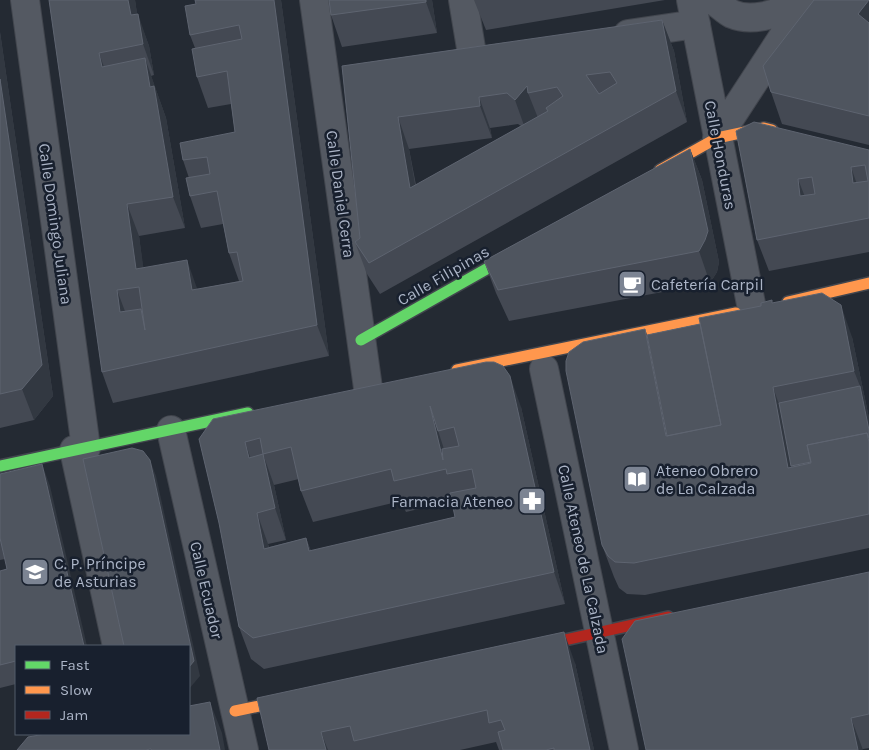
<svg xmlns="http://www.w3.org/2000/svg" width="869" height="750" viewBox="0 0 869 750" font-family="Karla,sans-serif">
<rect width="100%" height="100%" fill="#242a33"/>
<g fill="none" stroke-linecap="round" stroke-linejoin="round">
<defs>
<path id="street" d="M25,0L86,448
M314,0L368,388
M463,0L472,54
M691,0L752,309
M713,0C719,4 726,11 732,14C755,24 784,10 805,3
M628,34L696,24
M717,138L807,0
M544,369L624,750
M171,430L244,750
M74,450L117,646"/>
<path id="fast" d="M361,340L520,250
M0,466L248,413"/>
<path id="slow" d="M660,170L717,138L764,128L772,130
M788,302L869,283
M457,370L736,313
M235,711L297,698"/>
<path id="jam" d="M529,648L668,617"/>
</defs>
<!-- street casing -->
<use href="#street" stroke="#42464e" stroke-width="30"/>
<!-- fast casing -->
<use href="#fast" stroke="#42464e" stroke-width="14"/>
<!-- slow casing -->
<use href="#slow" stroke="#42464e" stroke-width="14"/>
<!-- jam casing -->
<use href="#jam" stroke="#42464e" stroke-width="14"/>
<!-- street -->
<use href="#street" stroke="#545962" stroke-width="28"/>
<!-- fast -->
<use href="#fast" stroke="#63d668" stroke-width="11"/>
<!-- slow -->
<use href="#slow" stroke="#ff974d" stroke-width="11"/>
<!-- jam -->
<use href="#jam" stroke="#b3261e" stroke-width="11"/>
</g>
<!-- wall -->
<path fill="#444953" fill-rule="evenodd" d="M49,0H135L137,14L149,46L154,75L151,76L166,118L185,228L139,236L143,268L198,289L239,281L229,253L223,224L201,228L190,196L189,178L183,160L235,132L231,104L208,108L197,77L195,48L190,35L281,0L329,356L113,403L102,372Z
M329,0H432L437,33L342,47L331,15Z
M474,0H665L486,30Z
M869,0V145L782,124L771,92Z
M662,20L674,51L687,122L380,294L367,274L355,242L360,238L342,66ZM518,124L521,126L416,185L409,149L492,138L490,128Z
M0,32L53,396L34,420L0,428Z
M736,131L869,150V252L769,271L757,240Z
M690,149L702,180L719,262L717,272L710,283L509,321L496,293L484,261Z
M773,303L852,337L869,418V548L645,595L627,594L619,588L614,577L602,545L647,335L700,324Z
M521,407L565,604L264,669L251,659L239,627L219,523L199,439ZM299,479L301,491L313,522L401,501L406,512L452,501L455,517L311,551L306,538L269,547L268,544L286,540L274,485Z
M0,474L50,486L16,646V684L0,688V571L7,569L5,559L0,560Z
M869,572V748L863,749L646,750Z
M575,663L594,750H499L496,742L460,750H269L257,698Z"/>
<!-- shaded-wall -->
<path fill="#323841" d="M128,0H135L142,44L131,15Z
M274,0H281L329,356L317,325Z
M426,0H432L437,33L426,2Z
M869,0V45L858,14Z
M138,14L149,46L154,75L143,44Z
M662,20L674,51L687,122L676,91Z
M0,32L53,396L34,420L22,389L0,79Z
M99,53L110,84L102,67Z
M145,58L166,118L185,228L173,197L150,87Z
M527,86L528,93L538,118L526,131L515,100Z
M479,97L490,128L492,138L480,106Z
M398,117L409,149L421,219L410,188Z
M690,149L702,180L719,262L717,272L710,283L699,251Z
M851,167L862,199L853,183Z
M798,179L810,210L800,196Z
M127,204L139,236L148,300L136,269Z
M187,260L198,291L192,290Z
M117,290L129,322L120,312Z
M841,305L852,337L869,418V430L860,386L854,371Z
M645,329L656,361L672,440L666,436Z
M510,376L521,407L565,604L554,572Z
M773,387L784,419L791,466L796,481L788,468Z
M430,406L443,446L450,474L443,460Z
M245,442L256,474L249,458Z
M263,454L274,485L286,540L275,508Z
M150,460L156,476L200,676L189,689V667Z
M42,464L50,486L87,646H84Z
M257,513L268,544L276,580L264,549Z
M306,538L317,569L309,551Z
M564,632L575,663L594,750H590Z
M210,702L222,733L225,750H220Z
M851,718L863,750H858Z
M321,732L328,750H326Z"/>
<!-- building -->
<path fill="#4f555f" stroke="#5e6470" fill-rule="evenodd" d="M49,0H128L131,15L138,14L143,44L99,53L102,67L145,58L150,87L154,86L173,197L127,204L136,269L187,260L192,290L243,281L237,252L229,253L217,191L190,196L186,178L210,174L207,157L183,160L180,143L235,132L227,71L197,77L192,49L242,39L239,25L190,35L185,6L196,4L195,0H274L317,325L102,372ZM139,287L145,330L141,309L120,312L117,290Z
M329,0H426V2L331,15Z
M814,0H869L858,14L869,23V116L771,92L763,66Z
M662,20L676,91L369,263L355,242L360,238L342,66ZM610,72L617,83L599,94L586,75ZM527,86L528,93L557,87L563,96L546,108L548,111L410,188L398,117L480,106L479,97L507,93L515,100Z
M0,79L42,365L22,389L0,394Z
M754,122L869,150V218L757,240L736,131ZM865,165L868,181L853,183L851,167ZM812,177L815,194L800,196L798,179Z
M690,149L708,231L705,240L699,251L498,290L484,261Z
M822,293L841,305L854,371L773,387L788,468L811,463L807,445L867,433L869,442V514L634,563L615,562L608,556L602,545L566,371V361L569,352L583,342L645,329L666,436L721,425L699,318L761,306V303L772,300V303Z
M700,324L721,425L667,436L647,335Z
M486,362H494L503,366L510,376L554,572L253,638L239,627L219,523L199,439L213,419ZM430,406L438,431L454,427L459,446L442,449L443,460ZM260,438L263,454L249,458L245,442ZM291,447L301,491L391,469L394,481L446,469L447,474L472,469L476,488L450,493L455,517L309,551L306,538L264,549L257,513L275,508L263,454Z
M860,386L869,430V438L867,433L807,445L811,462L791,466L779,403Z
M132,448L143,451L150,460L194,661L189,667V646H124L83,459Z
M42,464L84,646H16V661L0,665V571L7,569L0,538V474Z
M869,572V714L851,718L858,750H646L622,639L635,621Z
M564,632L590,750H554V748L546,750H503L498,732L505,730L501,720L489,723L487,710L354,741L350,726L321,732L326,750H269L257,698Z
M210,702L220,750H151V749L145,750H17L28,737L45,734H189V706Z"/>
<!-- icons -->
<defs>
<symbol id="cafe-square" viewBox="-11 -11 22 22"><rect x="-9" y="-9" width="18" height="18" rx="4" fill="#7c8493" stroke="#18202e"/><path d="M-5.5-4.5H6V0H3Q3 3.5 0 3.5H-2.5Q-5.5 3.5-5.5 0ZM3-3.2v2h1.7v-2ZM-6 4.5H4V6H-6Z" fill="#fff"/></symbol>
<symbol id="library-square" viewBox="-11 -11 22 22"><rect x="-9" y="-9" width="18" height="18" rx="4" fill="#7c8493" stroke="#18202e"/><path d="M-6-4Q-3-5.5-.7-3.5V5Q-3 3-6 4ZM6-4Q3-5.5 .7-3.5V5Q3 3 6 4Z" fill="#fff"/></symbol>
<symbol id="pharmacy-square" viewBox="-11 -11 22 22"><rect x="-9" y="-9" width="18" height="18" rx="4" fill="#7c8493" stroke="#18202e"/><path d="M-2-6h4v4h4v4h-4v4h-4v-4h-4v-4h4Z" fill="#fff"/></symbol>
<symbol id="school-square" viewBox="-11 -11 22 22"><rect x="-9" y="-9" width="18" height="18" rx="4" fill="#7c8493" stroke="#18202e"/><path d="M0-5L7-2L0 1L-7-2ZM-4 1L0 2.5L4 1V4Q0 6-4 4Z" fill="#fff"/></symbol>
</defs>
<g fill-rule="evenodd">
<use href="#cafe-square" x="616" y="268" width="32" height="32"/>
<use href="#library-square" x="621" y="463" width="32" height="32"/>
<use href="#pharmacy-square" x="516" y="485" width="32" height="32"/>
<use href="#school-square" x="19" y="556" width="32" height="32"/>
</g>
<g text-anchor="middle" stroke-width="5" stroke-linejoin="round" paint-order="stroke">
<!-- street labels -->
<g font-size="16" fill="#acb5c7" stroke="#18202e">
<text transform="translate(721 155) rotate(79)" y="6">Calle Honduras</text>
<text transform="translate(341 194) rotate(82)" y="6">Calle Daniel Cerra</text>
<text transform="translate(56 224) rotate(82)" y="6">Calle Domingo Juliana</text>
<text transform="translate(443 275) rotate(-30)" y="6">Calle Filipinas</text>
<text transform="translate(584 559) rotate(78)" y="6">Calle Ateneo de La Calzada</text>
<text transform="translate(207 590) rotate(77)" y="6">Calle Ecuador</text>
</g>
<!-- poi labels -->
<g font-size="16" fill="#acb5c7" stroke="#18202e" text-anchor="start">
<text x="651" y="290">Cafetería Carpil</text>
<text x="656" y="476">Ateneo Obrero<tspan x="656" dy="18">de La Calzada</tspan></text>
<text x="513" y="507" text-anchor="end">Farmacia Ateneo</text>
<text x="54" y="569">C. P. Príncipe<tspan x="54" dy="18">de Asturias</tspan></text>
</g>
</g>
<!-- legend -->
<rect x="15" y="645" width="175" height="90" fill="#18202e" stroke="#535c6b"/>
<rect x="25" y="661" width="25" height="8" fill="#63d668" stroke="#535c6b"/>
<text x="60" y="670" font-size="15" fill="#acb5c7">Fast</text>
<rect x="25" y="686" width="25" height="8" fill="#ff974d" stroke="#535c6b"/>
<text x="60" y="695" font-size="15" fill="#acb5c7">Slow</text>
<rect x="25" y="711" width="25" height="8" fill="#b3261e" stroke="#535c6b"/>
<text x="60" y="720" font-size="15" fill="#acb5c7">Jam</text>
</svg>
